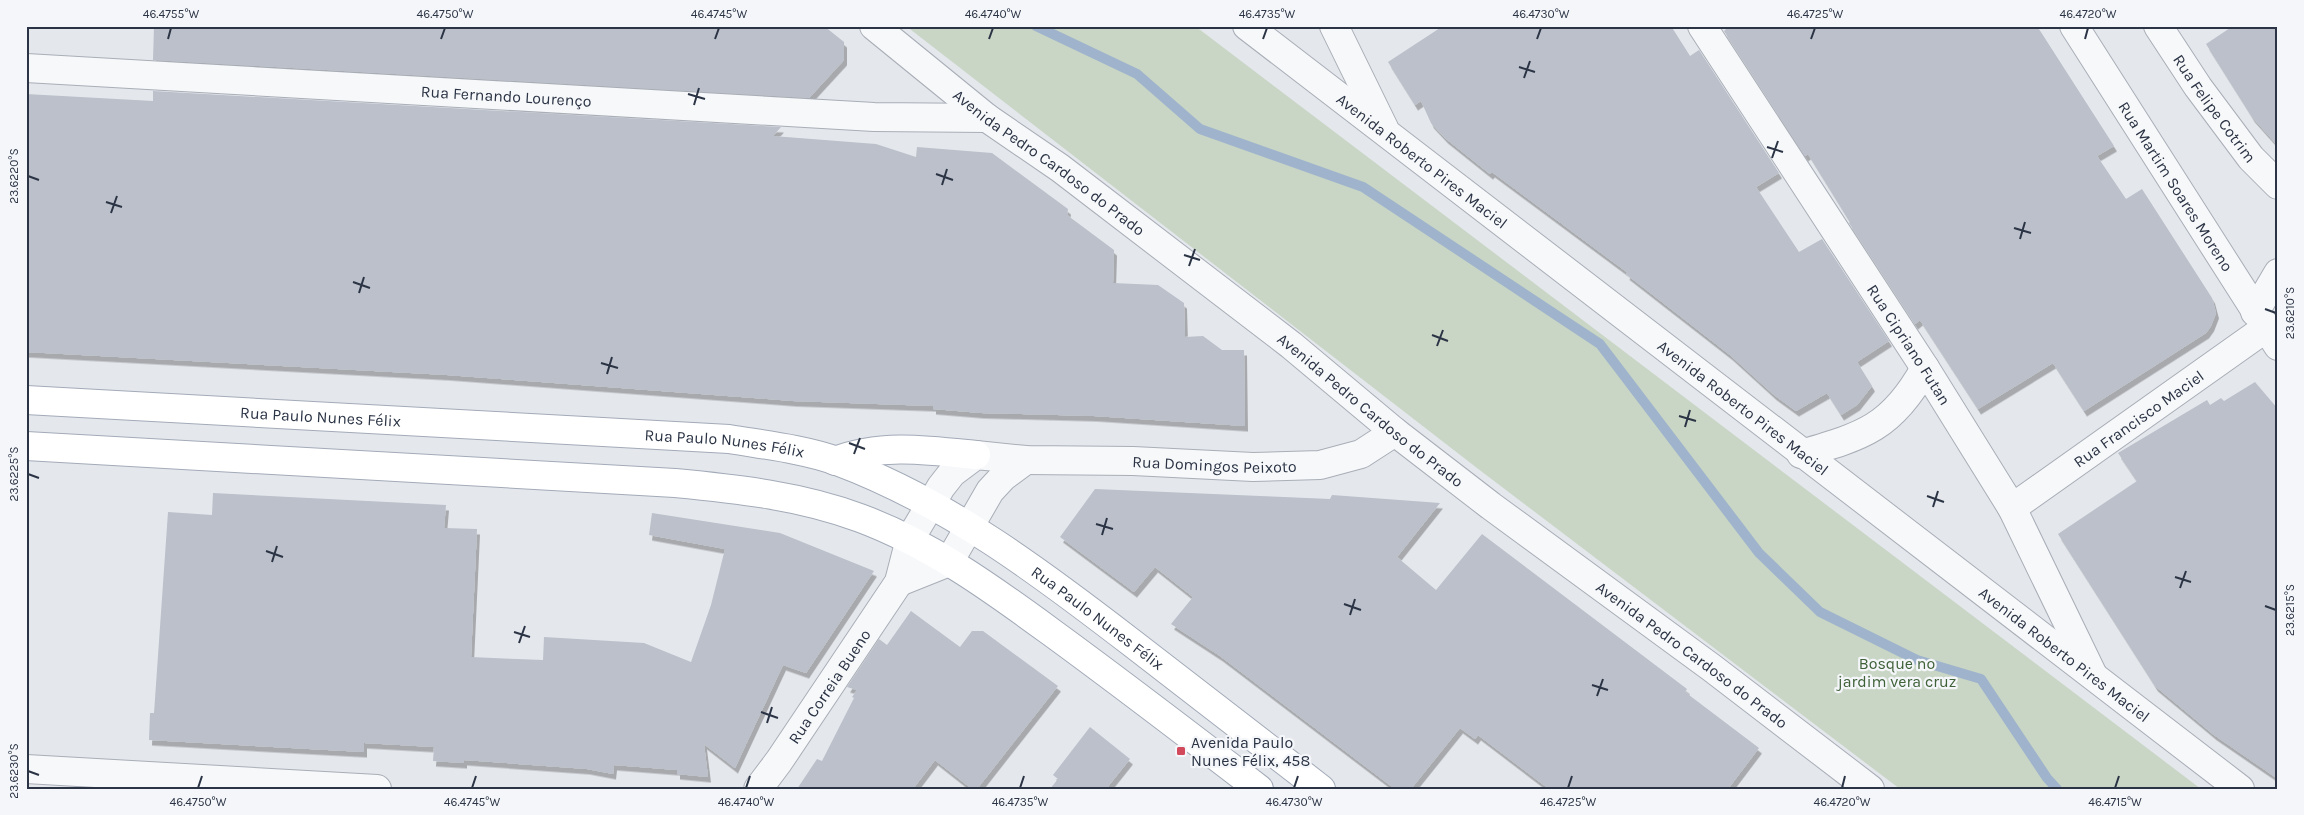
<svg xmlns="http://www.w3.org/2000/svg" width="2304" height="815" viewBox="0 0 2304 815" font-family="Karla,sans-serif">
<defs>
<filter id="shadow"><feDropShadow dx="3" dy="5.5" stdDeviation="0" flood-color="#0004"/></filter>
</defs>
<rect width="100%" height="100%" fill="#e4e7ec"/>
<!-- green -->
<path fill="#c9d6c5" d="M906,26H1195L2201,789H1900L1477,468Z"/>
<g fill="none" stroke-linecap="round" stroke-linejoin="round">
<!-- stream -->
<path stroke="#9fb4cc" stroke-width="10" d="M1036,26L1137,74L1200,129L1363,187L1600,344L1759,553L1820,612L1917,660L1981,679L2047,778L2057,789"/>
</g>
<!-- building -->
<path fill="#bbc0ca" filter="url(#shadow)" d="M154,26H824L844,42V60L809,98L153,60Z
M1443,26H1671L1690,56L1699,50L1779,173L1756,187L1799,252L1822,239L1889,341L1857,362L1872,386L1857,405L1841,415L1827,393L1796,411L1774,395L1730,355L1626,274L1628,273L1492,172L1490,174L1445,138L1431,123L1421,101L1415,105L1388,62Z
M1729,26H2037L2114,146L2097,156L2126,199L2142,189L2212,298L2216,313L2211,326L2206,333L2084,411L2053,363L1978,409L1920,320L1915,324L1849,223L1850,222L1808,154L1805,156L1724,31Z
M2233,26H2278V146L2252,117L2206,44Z
M153,91L781,127L773,136L876,144L916,157L917,147L992,153L1068,209L1067,215L1114,250L1113,283L1158,285L1184,303L1185,337L1203,336L1222,350H1244L1245,426L1094,416L981,413L933,409V406L793,401L447,375L26,352V94L153,101Z
M2255,382L2278,409V779L2214,735L2155,686L2058,534L2137,481L2118,453L2207,400L2210,405L2221,398L2224,401Z
M1095,489L1330,499L1332,495L1440,503L1397,557L1436,590L1482,534L1687,689L1685,692L1759,748L1728,789H1549L1478,735L1475,739L1460,728L1411,789H1395L1220,656L1171,624L1193,597L1155,567L1134,592L1060,537Z
M213,493L446,505L444,528L477,529L471,657L543,660L544,637L644,643L691,662L711,605L725,549L649,535L652,513L780,533L874,571L806,673L783,665L735,768L704,744L708,777L677,774V770L614,765L613,774L587,769L464,760V763L433,761L434,747L364,743V752L149,740L150,713H154L168,512L212,515Z
M911,611L960,647L972,631H983L1058,686L977,789H972L935,760L913,789H797L817,759L822,761L854,698L852,697L857,690L847,687L879,639L887,645Z
M1090,727L1130,759L1106,789H1050L1058,779L1053,775Z"/>
<g fill="none" stroke-linecap="round" stroke-linejoin="round">
<defs>
<g id="minor">
<path id="s1" d="M874,26L987,118L1060,168L1291,345L1395,432L1491,506L1712,668L1870,789"/>
<path id="s2" d="M1247,26L2240,789"/>
<path d="M1334,26L1384,128"/>
<path id="s3" d="M1702,26L1925,368L2012,508L2092,673"/>
<path id="s4" d="M2074,26L2278,346"/>
<path id="s5" d="M2158,26L2198,87L2251,158L2278,185"/>
<path id="s6" d="M26,68L874,117L987,118"/>
<path d="M2255,312L2278,273"/>
<path d="M1801,454C1863,436 1892,428 1925,368"/>
<path id="s7" d="M2012,508L2266,328"/>
<path d="M899,582L949,562L990,491L1003,477L1026,460"/>
<path d="M26,769L377,789"/>
<path id="s8" d="M758,789L779,761L899,582L910,539L941,487L952,473L976,455L1026,460L1133,461L1253,467L1320,465L1361,454L1395,432"/>
</g>
<g id="major">
<path id="s9" d="M26,400L729,439C765,445 803,449 837,461C947,502 1040,572 1132,643C1195,691 1258,740 1321,789"/>
<path d="M26,446L675,483C738,489 801,496 860,518C930,544 991,588 1051,632C1121,683 1190,736 1259,789"/>
<path d="M835,461C880,443 929,450 976,455"/>
</g>
</defs>
<!-- minor casing -->
<use href="#minor" stroke="#a9aeb7" stroke-width="30"/>
<!-- major casing -->
<use href="#major" stroke="#a3abb8" stroke-width="30"/>
<!-- minor -->
<use href="#minor" stroke="#f7f8fa" stroke-width="28"/>
<!-- major -->
<use href="#major" stroke="#fff" stroke-width="28"/>
</g>
<!-- ticks -->
<path fill="none" stroke="#2b3445" stroke-width="2" d="M168,39L171,28M441,39L445,28M715,39L719,28M989,39L993,28M1263,39L1267,28M1537,39L1541,28M1811,39L1815,28M2085,39L2088,28M1519,67L1535,72M1524,78L1530,61M688,94L705,99M694,105L699,88M1767,147L1783,152M1772,158L1778,141M936,174L953,180M28,176L39,180M942,185L947,169M106,202L122,207M111,213L117,196M2014,228L2031,233M2020,239L2025,222M1184,255L1200,260M1189,266L1195,249M353,282L370,288M359,293L364,277M2265,309L2276,313M1432,335L1448,341M1437,346L1443,330M601,363L618,368M607,374L612,357M1679,416L1696,421M1685,427L1690,410M849,443L865,449M854,454L860,438M28,474L39,478M1927,496L1944,502M1933,507L1938,491M1096,524L1113,529M1102,535L1107,518M266,551L283,557M272,562L277,546M2175,577L2191,582M2180,588L2186,571M1344,604L1361,610M2265,606L2276,610M1350,615L1355,599M514,632L530,637M519,643L525,626M1592,685L1608,690M1597,696L1603,679M761,712L778,718M767,723L772,707M28,771L39,775M198,788L202,776M472,788L476,776M746,788L750,776M1020,788L1024,776M1294,788L1298,776M1568,788L1572,776M1842,788L1845,776M2115,788L2119,776"/>
<!-- markers -->
<rect fill="#d1495b" stroke="#f4f6f9" stroke-width="2" x="1176" y="746" width="10" height="10" rx="2.5"/>
<g text-anchor="middle" stroke-width="4.5" stroke-linejoin="round" paint-order="stroke">
<!-- street labels -->
<g font-size="16" fill="#2b3445" stroke="#f4f6f9">
<text dy="6" stroke="none"><textPath href="#s6" startOffset="481">Rua Fernando Lourenço</textPath></text>
<text dy="6" stroke="none"><textPath href="#s5" startOffset="100">Rua Felipe Cotrim</textPath></text>
<text dy="6" stroke="none"><textPath href="#s2" startOffset="221">Avenida Roberto Pires Maciel</textPath></text>
<text dy="6" stroke="none"><textPath href="#s1" startOffset="222">Avenida Pedro Cardoso do Prado</textPath></text>
<text dy="6" stroke="none"><textPath href="#s4" startOffset="190">Rua Martim Soares Moreno</textPath></text>
<text dy="6" stroke="none"><textPath href="#s3" startOffset="380">Rua Cipriano Futan</textPath></text>
<text dy="6" stroke="none"><textPath href="#s2" startOffset="626">Avenida Roberto Pires Maciel</textPath></text>
<text dy="6" stroke="none"><textPath href="#s1" startOffset="628">Avenida Pedro Cardoso do Prado</textPath></text>
<text dy="6" stroke="none"><textPath href="#s9" startOffset="295">Rua Paulo Nunes Félix</textPath></text>
<text dy="6" stroke="none"><textPath href="#s7" startOffset="155">Rua Francisco Maciel</textPath></text>
<text dy="6" stroke="none"><textPath href="#s9" startOffset="700">Rua Paulo Nunes Félix</textPath></text>
<text dy="6" stroke="none"><textPath href="#s8" startOffset="642">Rua Domingos Peixoto</textPath></text>
<text dy="6" stroke="none"><textPath href="#s9" startOffset="1120">Rua Paulo Nunes Félix</textPath></text>
<text dy="6" stroke="none"><textPath href="#s1" startOffset="1032">Avenida Pedro Cardoso do Prado</textPath></text>
<text dy="6" stroke="none"><textPath href="#s2" startOffset="1031">Avenida Roberto Pires Maciel</textPath></text>
<text dy="6" stroke="none"><textPath href="#s8" startOffset="125">Rua Correia Bueno</textPath></text>
</g>
<!-- park labels -->
<g font-size="16" fill="#3f6138" stroke="#f4f6f9">
<text x="1897" y="669">Bosque no<tspan x="1897" dy="18">jardim vera cruz</tspan></text>
</g>
<!-- poi labels -->
<g font-size="16" fill="#2b3445" stroke="#f4f6f9" text-anchor="start">
<text x="1191" y="748">Avenida Paulo<tspan x="1191" dy="18">Nunes Félix, 458</tspan></text>
</g>
</g>
<!-- border -->
<rect width="2304" height="815" fill="none" stroke="#f4f6f9" stroke-width="55"/>
<rect x="28" y="28" width="2248" height="760" fill="none" stroke="#2b3445" stroke-width="2"/>
<g font-size="12" text-anchor="middle" fill="#2b3445">
<text x="171" y="18">46.4755°W</text>
<text x="445" y="18">46.4750°W</text>
<text x="719" y="18">46.4745°W</text>
<text x="993" y="18">46.4740°W</text>
<text x="1267" y="18">46.4735°W</text>
<text x="1541" y="18">46.4730°W</text>
<text x="1815" y="18">46.4725°W</text>
<text x="2088" y="18">46.4720°W</text>
<text transform="translate(14 176) rotate(-90)" y="4">23.6220°S</text>
<text transform="translate(2290 313) rotate(-90)" y="4">23.6210°S</text>
<text transform="translate(14 474) rotate(-90)" y="4">23.6225°S</text>
<text transform="translate(2290 610) rotate(-90)" y="4">23.6215°S</text>
<text transform="translate(14 771) rotate(-90)" y="4">23.6230°S</text>
<text x="198" y="806">46.4750°W</text>
<text x="472" y="806">46.4745°W</text>
<text x="746" y="806">46.4740°W</text>
<text x="1020" y="806">46.4735°W</text>
<text x="1294" y="806">46.4730°W</text>
<text x="1568" y="806">46.4725°W</text>
<text x="1842" y="806">46.4720°W</text>
<text x="2115" y="806">46.4715°W</text>
</g>
</svg>
